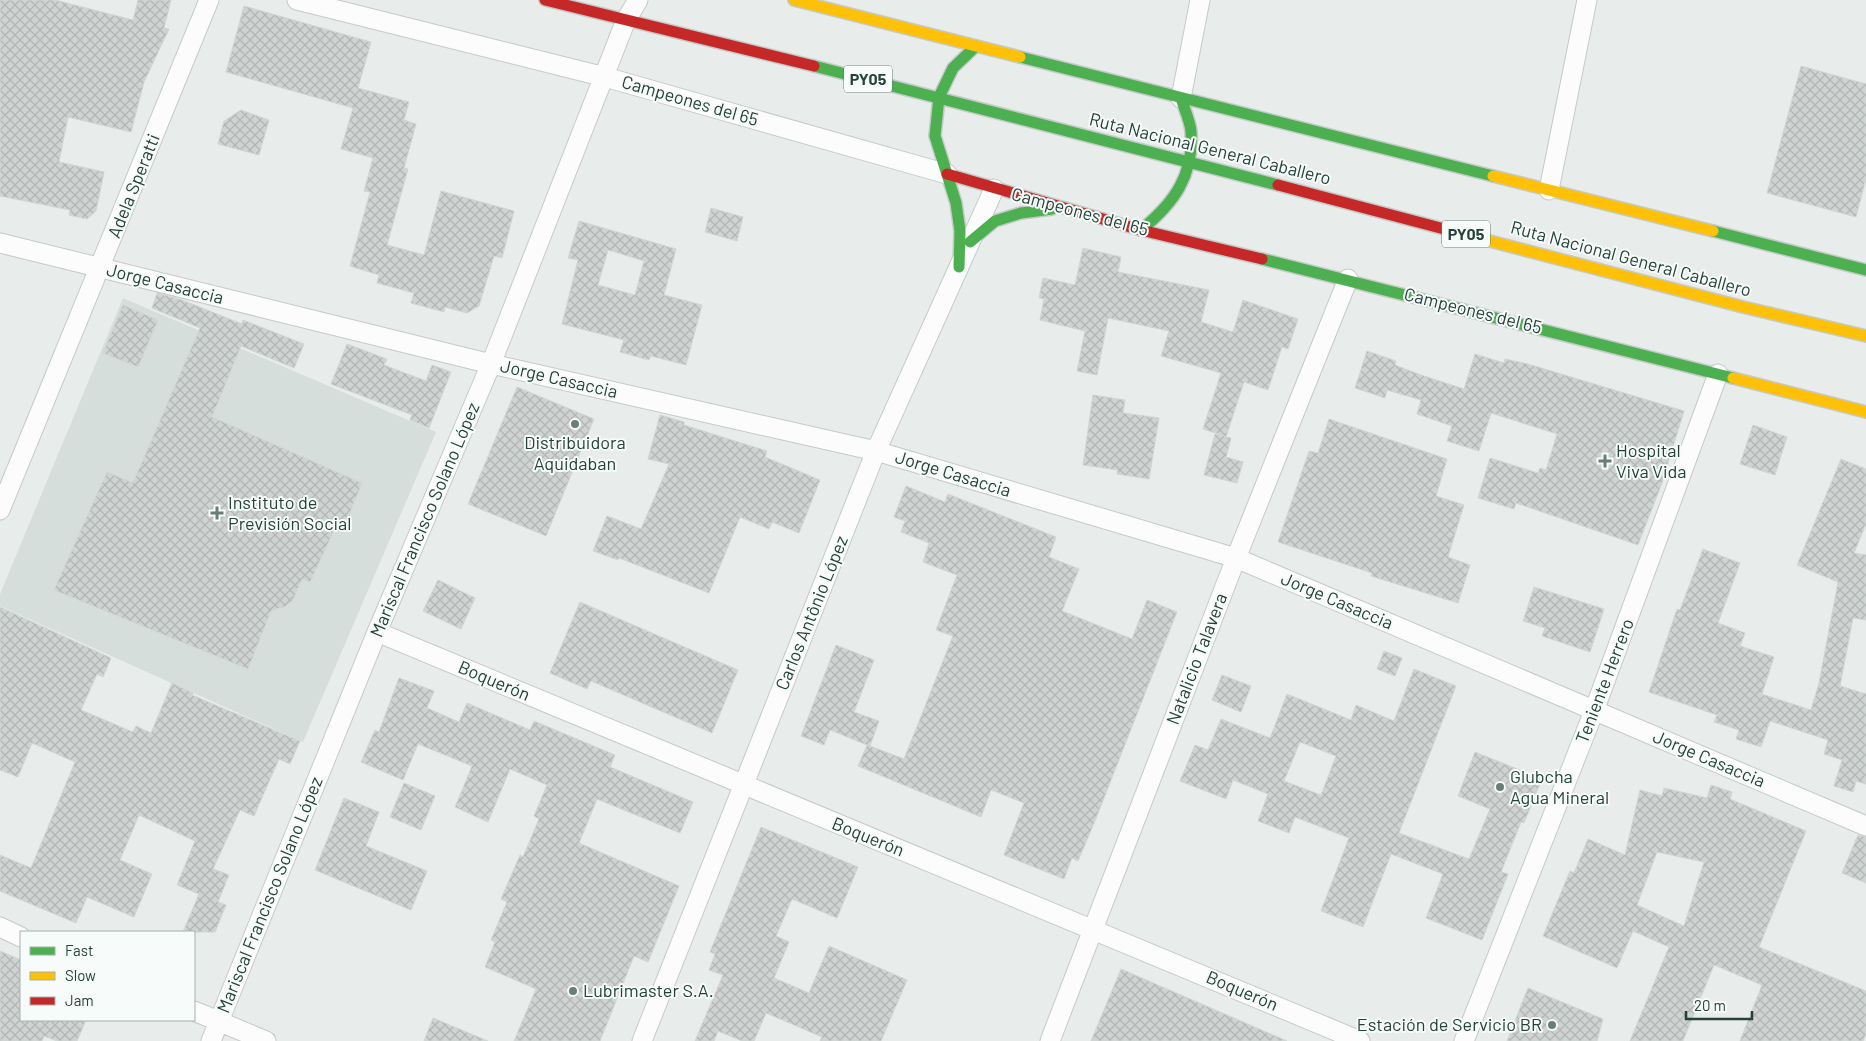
<svg xmlns="http://www.w3.org/2000/svg" width="1866" height="1041" viewBox="0 0 1866 1041" font-family="Barlow,sans-serif">
<defs>
<pattern id="building-cross-hatch" width="8" height="8" patternUnits="userSpaceOnUse" patternTransform="scale(1.25)"><rect width="8" height="8" fill="#cfd4d2"/><path d="M0 0l8 8M0 8l8-8" fill="none" stroke="#b2b7b5"/></pattern>
</defs>
<rect width="100%" height="100%" fill="#e8edeb"/>
<!-- built -->
<path fill="#d6dedb" d="M123,298L436,432L303,742L0,606V594Z"/>
<!-- building -->
<path fill="url(#building-cross-hatch)" stroke="#d1d6d4" fill-rule="evenodd" d="M0,0H55L133,20L138,0H171L164,28L169,29L144,82L131,132L68,117L59,162L104,172L96,211L87,219L69,215L70,210L0,196Z
M244,6L371,42L358,88L409,102L404,120L416,124L404,168L408,169L387,245L424,255L441,191L514,211L502,258L494,256L479,306L467,313L445,307L444,312L411,303L414,293L377,283L379,275L350,266L370,192L364,191L373,158L341,149L353,108L226,72Z
M1801,66L1866,84V179L1856,217L1767,193Z
M241,110L269,120L259,155L218,144L224,121Z
M711,208L743,217L737,241L705,232Z
M579,221L676,249L664,295L702,305L686,365L651,356L649,360L620,352L624,340L562,324L578,260L568,258ZM608,250L644,261L635,295L598,285Z
M1083,248L1121,257L1118,272L1209,290L1201,322L1233,332L1243,300L1298,319L1288,349L1282,347L1268,390L1244,382L1226,437L1231,438L1226,457L1243,462L1237,483L1204,475L1215,434L1225,436L1203,429L1221,373L1161,356L1169,331L1108,318L1097,375L1077,371L1085,331L1040,320L1044,299L1039,298L1043,278L1075,285Z
M157,293L182,300L242,324L243,320L304,344L294,368L241,346L212,417L362,483L344,527L337,524L310,582L302,579L293,600L286,606L271,611L248,669L54,590L107,472L133,483L200,328L152,308Z
M123,305L158,320L138,367L103,353Z
M347,344L387,359L384,365L426,381L432,365L451,372L429,428L410,420L412,415L331,384Z
M1367,351L1396,361L1395,365L1421,375L1464,389L1475,354L1504,363L1505,359L1528,364L1684,411L1662,483L1638,545L1516,503L1514,509L1478,498L1490,458L1538,473L1540,468L1546,470L1557,434L1491,413L1479,451L1447,441L1452,426L1417,414L1421,400L1387,390L1385,398L1355,388Z
M517,387L594,419L546,536L468,504Z
M1093,395L1125,400L1123,413L1159,418L1149,479L1117,474L1118,470L1083,465Z
M660,415L684,422V425L767,451L765,457L820,480L799,533L772,522L769,529L740,517L709,593L619,558L618,560L593,551L607,516L641,529L669,464L648,459Z
M1329,419L1447,459L1436,496L1464,505L1448,557L1470,565L1458,603L1371,576L1372,573L1278,542L1309,451L1318,453Z
M1753,425L1787,437L1775,475L1740,464Z
M1841,459L1866,469V524L1854,553L1866,555V620L1853,618L1840,686L1866,694V784L1856,781L1853,792L1834,786L1842,760L1824,754L1828,740L1770,721L1761,747L1736,739L1739,730L1714,722L1717,715L1649,692L1677,609L1680,610L1703,549L1740,563L1718,623L1745,633L1740,646L1774,657L1762,694L1811,710L1819,683L1838,582L1797,565Z
M906,486L945,502L948,494L1056,537L1049,557L1079,569L1062,611L1132,639L1147,600L1177,612L1095,821L1078,861L1072,858L1064,879L1004,855L1024,803L991,790L981,817L858,766L867,745L830,730L824,745L801,736L836,645L874,660L854,712L879,721L870,746L904,759L953,636L936,630L957,575L923,562L929,543L901,532L905,521L894,517Z
M438,580L475,598L461,629L423,611Z
M1534,587L1604,609L1590,652L1542,636L1545,628L1523,621Z
M580,602L738,670L712,733L591,681L587,689L550,673Z
M0,607L111,658L103,677L97,674L81,710L133,732L136,726L151,733L172,683L193,693L192,695L300,741L290,764L279,759L254,816L240,810L213,869L229,875L218,902L226,905L215,932H183L199,894L177,885L195,841L139,815L120,860L152,874L134,917L87,897L76,923L0,891V855L31,868L75,762L32,743L18,777L0,770Z
M1384,651L1402,658L1395,676L1377,669Z
M1414,669L1456,686L1399,833L1469,859L1490,809L1458,796L1475,752L1542,779L1524,823L1521,822L1501,872L1508,874L1482,940L1426,918L1443,874L1391,854L1363,927L1321,911L1349,838L1295,817L1289,833L1258,821L1268,794L1233,780L1226,799L1180,781L1195,745L1208,750L1221,719L1270,738L1287,694L1351,720L1356,705L1394,721ZM1300,742L1336,756L1321,795L1284,781Z
M1222,675L1251,686L1241,712L1212,700Z
M399,678L434,691L427,708L459,722L467,703L530,730L534,721L615,755L610,767L693,802L680,833L597,799L579,843L679,886L648,962L634,956L600,1041H514L536,989L485,967L495,942L491,940L507,902L501,899L520,855L523,857L539,819L534,816L547,785L510,769L488,822L455,807L472,766L418,744L403,780L361,762L375,730L379,732Z
M404,783L435,796L421,830L390,817Z
M1711,785L1732,792L1730,799L1806,831L1759,947L1866,991V1034L1863,1041H1740L1762,985L1714,965L1683,1041H1630L1669,947L1633,931L1617,968L1543,936L1570,871L1574,873L1588,839L1625,855L1640,790L1662,796L1664,788L1707,798ZM1657,852L1704,862L1684,926L1637,905Z
M344,798L379,812L366,846L427,871L411,910L315,870Z
M761,827L858,867L837,918L792,899L776,936L789,942L774,978L809,993L829,946L907,980L881,1041H820L822,1037L766,1013L754,1041H742L718,1031L714,1041H695L723,975L709,970L715,954L710,952Z
M1858,835L1866,837V883L1842,873Z
M0,951L21,960V1020H86L77,1041H57L44,1036L42,1041H0Z
M1121,969L1287,1041H1091Z
M1528,988L1603,1019L1597,1041H1507Z
M433,1018L488,1041H424Z"/>
<g fill="none" stroke-linecap="round" stroke-linejoin="round">
<defs>
<path id="street" d="M297,0L605,77L947,174
M1181,98L1200,0
M1549,190L1587,0
M0,243L491,364L876,451L1236,558L1866,826
M0,510L209,0
M377,632L1360,1041
M0,927L21,937
M194,1011L266,1041
M211,1041L377,632L491,364L626,20L638,0
M642,1041L876,451L994,189
M1050,1041L1236,558L1348,279
M1464,1041L1594,711L1718,374"/>
<path id="fast" d="M1020,57L1493,176
M814,66L1278,185
M1141,230C1174,203 1194,176 1191,131C1190,121 1184,108 1181,98
M1713,231L1866,270
M970,242L995,221L1021,213L1052,209
M1262,259L1733,378
M959,267L960,231L956,203L935,136L939,97L953,68L976,46"/>
<path id="slow" d="M794,0L1020,57
M1493,176L1713,231
M1482,239L1743,307L1866,336
M1733,378L1866,412"/>
<path id="jam" d="M545,0L814,66
M947,174L1141,230L1262,259
M1278,185L1482,239"/>
</defs>
<!-- street casing -->
<use href="#street" stroke="#c5cac8" stroke-width="21"/>
<!-- fast casing -->
<use href="#fast" stroke="#c3cbc8" stroke-width="14"/>
<!-- slow casing -->
<use href="#slow" stroke="#c3cbc8" stroke-width="14"/>
<!-- jam casing -->
<use href="#jam" stroke="#c3cbc8" stroke-width="14"/>
<!-- street -->
<use href="#street" stroke="#fcfcfc" stroke-width="19"/>
<!-- fast -->
<use href="#fast" stroke="#4caf50" stroke-width="11"/>
<!-- slow -->
<use href="#slow" stroke="#ffc107" stroke-width="11"/>
<!-- jam -->
<use href="#jam" stroke="#c62828" stroke-width="11"/>
</g>
<!-- markers -->
<g fill="#697e78" stroke="#f7fbf9" stroke-width="2">
<circle cx="575" cy="424" r="5"/>
<path d="M1602.5 453.5h5v5h5v5h-5v5h-5v-5h-5v-5h5z"/>
<path d="M214.5 505.5h5v5h5v5h-5v5h-5v-5h-5v-5h5z"/>
<circle cx="1500" cy="787" r="5"/>
<circle cx="573" cy="991" r="5"/>
<circle cx="1552" cy="1025" r="5"/>
</g>
<g text-anchor="middle" stroke-width="4" stroke-linejoin="round" paint-order="stroke">
<!-- shield labels -->
<g fill="#f7fbf9" stroke="#637a73" stroke-width="1">
<rect x="844" y="65.5" width="48" height="27" rx="4"/>
<rect x="1442" y="220.5" width="48" height="27" rx="4"/>
</g>
<g font-size="16" font-weight="bold" fill="#24423a">
<text x="868" y="85">PY05</text>
<text x="1466" y="240">PY05</text>
</g>
<!-- street labels -->
<g font-size="18" fill="#24423a" stroke="#f7fbf9">
<text transform="translate(690 101) rotate(16)" y="6">Campeones del 65</text>
<text transform="translate(1210 149) rotate(14)" y="6">Ruta Nacional General Caballero</text>
<text transform="translate(134 186) rotate(-68)" y="6">Adela Speratti</text>
<text transform="translate(1080 212) rotate(15)" y="6">Campeones del 65</text>
<text transform="translate(1631 259) rotate(15)" y="6">Ruta Nacional General Caballero</text>
<text transform="translate(165 284) rotate(14)" y="6">Jorge Casaccia</text>
<text transform="translate(1473 311) rotate(14)" y="6">Campeones del 65</text>
<text transform="translate(559 379) rotate(13)" y="6">Jorge Casaccia</text>
<text transform="translate(953 474) rotate(17)" y="6">Jorge Casaccia</text>
<text transform="translate(425 520) rotate(-67)" y="6">Mariscal Francisco Solano López</text>
<text transform="translate(1337 601) rotate(23)" y="6">Jorge Casaccia</text>
<text transform="translate(812 613) rotate(-68)" y="6">Carlos Antônio López</text>
<text transform="translate(1197 659) rotate(-69)" y="6">Natalicio Talavera</text>
<text transform="translate(494 681) rotate(23)" y="6">Boquerón</text>
<text transform="translate(1605 681) rotate(-69)" y="6">Teniente Herrero</text>
<text transform="translate(1709 759) rotate(23)" y="6">Jorge Casaccia</text>
<text transform="translate(868 837) rotate(22)" y="6">Boquerón</text>
<text transform="translate(270 895) rotate(-68)" y="6">Mariscal Francisco Solano López</text>
<text transform="translate(1242 991) rotate(23)" y="6">Boquerón</text>
</g>
<!-- poi labels -->
<g font-size="18" fill="#24423a" stroke="#f7fbf9" text-anchor="start">
<text x="575" y="449" text-anchor="middle">Distribuidora<tspan x="575" dy="21">Aquidaban</tspan></text>
<text x="1616" y="457">Hospital<tspan x="1616" dy="21">Viva Vida</tspan></text>
<text x="228" y="509">Instituto de<tspan x="228" dy="21">Previsión Social</tspan></text>
<text x="1510" y="783">Glubcha<tspan x="1510" dy="21">Agua Mineral</tspan></text>
<text x="583" y="997">Lubrimaster S.A.</text>
<text x="1542" y="1031" text-anchor="end">Estación de Servicio BR</text>
</g>
</g>
<!-- legend -->
<rect x="20" y="931" width="175" height="90" fill="#f7fbf9" stroke="#a3b1ad"/>
<rect x="30" y="947" width="25" height="8" fill="#4caf50" stroke="#a3b1ad"/>
<text x="65" y="956" font-size="15" fill="#24423a">Fast</text>
<rect x="30" y="972" width="25" height="8" fill="#ffc107" stroke="#a3b1ad"/>
<text x="65" y="981" font-size="15" fill="#24423a">Slow</text>
<rect x="30" y="997" width="25" height="8" fill="#c62828" stroke="#a3b1ad"/>
<text x="65" y="1006" font-size="15" fill="#24423a">Jam</text>
<!-- scale -->
<path d="M1686 1011v8h66v-8" fill="none" stroke="#24423a" stroke-width="2.5"/>
<text x="1694" y="1011" font-size="15" fill="#24423a" stroke="#f7fbf9" stroke-width="4" paint-order="stroke">20 m</text>
</svg>
